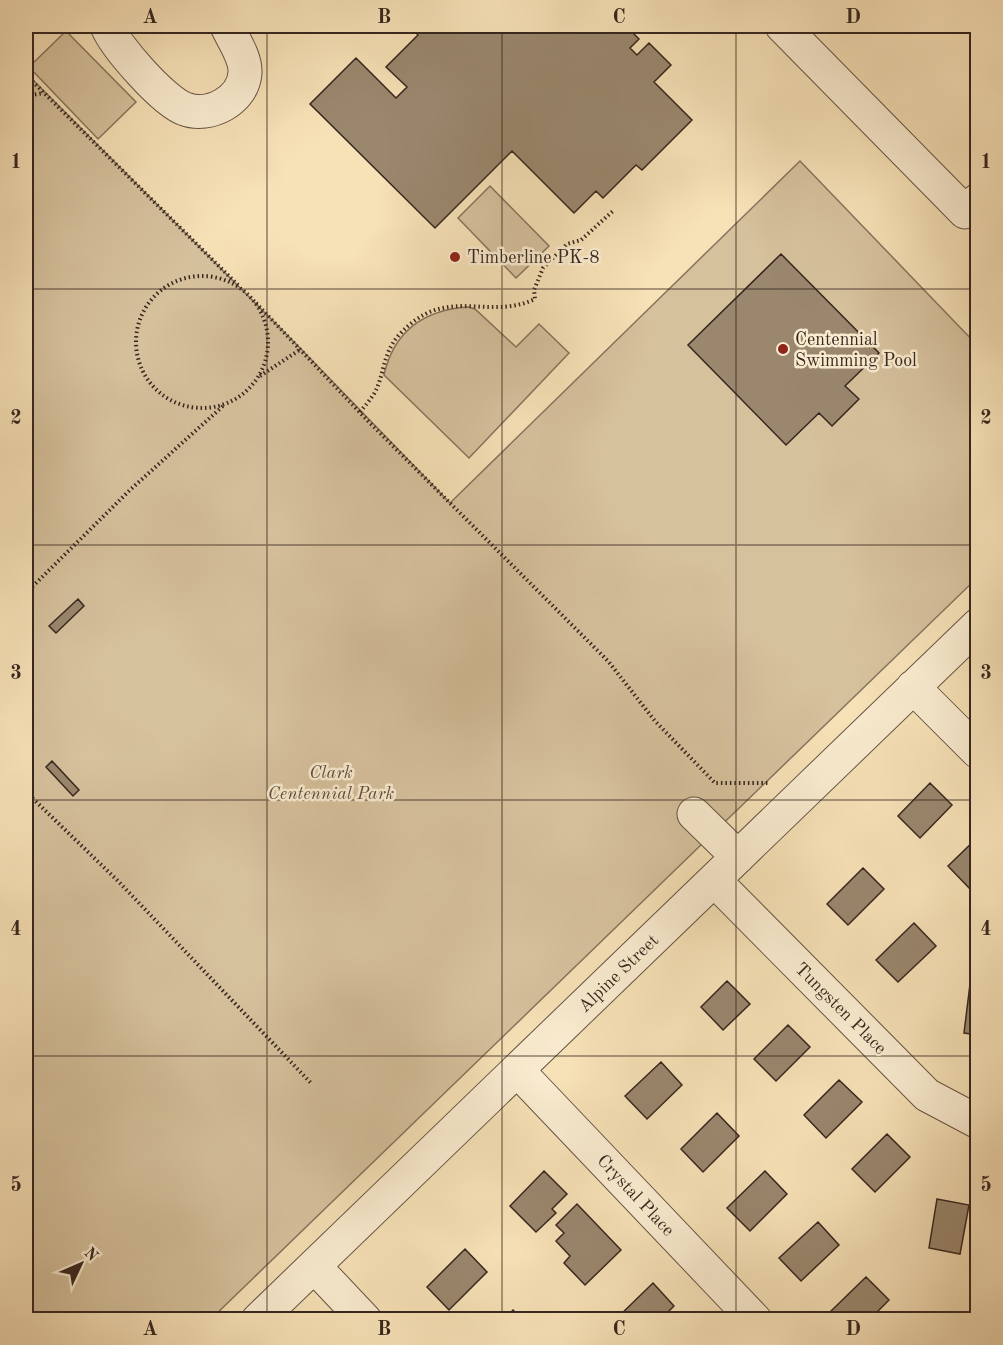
<svg xmlns="http://www.w3.org/2000/svg" width="1003" height="1345" viewBox="0 0 1003 1345" font-family="'Old Standard TT',serif">
<rect width="100%" height="100%" fill="#f7e1b7"/>
<filter id="stains"><feTurbulence type="fractalNoise" baseFrequency=".00333" numOctaves="4"/><feColorMatrix values="0 0 0 0 .2 0 0 0 0 .09 0 0 0 0 .02 0 0 0 .5 -.17"/></filter>
<radialGradient id="worn" r=".72"><stop offset=".6" stop-color="#630" stop-opacity="0"/><stop offset="1" stop-color="#630" stop-opacity=".3"/></radialGradient>
<!-- green -->
<path fill="#d6c19d" stroke="#86745e" stroke-width="1.5" d="M66,31L136,102L98,139L29,67Z
M26,73L301,349L450,503L800,161L977,345V578L211,1319H26Z
M490,186L549,246L516,278L458,218Z
M468,307L475,309L516,347L539,324L569,353L469,458L384,375C394,331 423,310 468,307Z"/>
<!-- building -->
<path fill="#9a876e" stroke="#36261f" stroke-width="1.5" d="M419,26H637L631,31L639,39L630,48L637,55L649,43L671,65L654,82L692,120L642,170L636,165L603,198L596,191L574,213L512,151L435,228L310,104L356,58L396,98L407,87L386,67L418,35L414,31Z
M781,254L879,353L845,386L859,399L832,426L819,413L786,445L688,345Z
M78,599L84,606L56,633L49,626Z
M52,761L79,790L73,796L46,767Z
M930,783L952,805L920,838L898,816Z
M978,837V882L970,889L948,866Z
M863,868L884,889L848,925L827,904Z
M914,923L936,946L898,982L876,960Z
M727,981L750,1004L723,1030L701,1007Z
M970,984L978,985V1035L964,1033Z
M788,1025L810,1047L776,1081L754,1059Z
M661,1062L682,1085L647,1119L625,1096Z
M839,1080L862,1102L826,1138L804,1115Z
M717,1113L739,1136L703,1172L681,1149Z
M887,1134L910,1157L875,1192L852,1169Z
M544,1171L567,1194L552,1209L556,1213L536,1232L510,1206Z
M765,1171L787,1194L750,1231L727,1208Z
M937,1199L969,1205L960,1254L929,1248Z
M577,1204L621,1250L585,1285L564,1263L570,1256L556,1241L564,1233L556,1225Z
M818,1222L839,1245L801,1281L779,1258Z
M465,1249L487,1272L449,1310L427,1287Z
M866,1277L889,1300L869,1320H839L831,1311Z
M653,1283L674,1306L660,1320H615Z
M513,1310L523,1320H504Z"/>
<g fill="none" stroke-linecap="round" stroke-linejoin="round">
<defs>
<path id="minor" d="M107,26C115,46 164,102 185,109C209,118 243,101 245,73C246,57 233,40 227,26
M782,26L965,212L978,200
M913,687L978,752
M694,814L738,857
M714,880L927,1095L978,1122
M517,1070L755,1320
M314,1266L365,1320
M258,1320L978,625"/>
</defs>
<!-- minor casing -->
<use href="#minor" stroke="#665545" stroke-width="35"/>
<!-- path -->
<path stroke="#36261f" stroke-width="4" stroke-dasharray="1.5 3" stroke-linecap="butt" d="M26,75L238,285
M26,96L44,93
M136 342a66 66 0 1 1 132 0a66 66 0 1 1-132 0Z
M256,303L369,422L608,661L655,721L715,783H770
M260,376L301,349
M360,412C365,406 370,400 374,394C385,374 382,354 399,335C446,283 486,322 535,299L534,290L543,268L567,244L581,240L613,211
M26,593L130,490L223,406
M26,792L117,880L311,1083"/>
<!-- minor -->
<use href="#minor" stroke="#faecd0" stroke-width="33"/>
</g>
<!-- grid -->
<path fill="none" stroke="#36261f" stroke-width="1.5" stroke-opacity="0.55" d="M267,26V1320M502,26V1320M736,26V1320M26,289H978M26,545H978M26,800H978M26,1056H978"/>
<!-- markers -->
<g fill="#8f2418" stroke="#faecd0" stroke-width="2">
<circle cx="455" cy="257" r="6"/>
<circle cx="783" cy="349" r="6"/>
</g>
<g text-anchor="middle" stroke-width="5" stroke-linejoin="round" paint-order="stroke">
<!-- poi labels -->
<g font-size="18" fill="#36261f" stroke="#faecd0" text-anchor="start">
<text x="467" y="263">Timberline PK-8</text>
<text x="795" y="345">Centennial<tspan x="795" dy="21">Swimming Pool</tspan></text>
</g>
<!-- park labels -->
<g font-size="18" font-style="italic" fill="#5e4d3e" stroke="#faecd0">
<text x="331" y="778">Clark<tspan x="331" dy="21">Centennial Park</tspan></text>
</g>
<!-- street labels -->
<g font-size="18" fill="#36261f" stroke="#faecd0">
<text transform="translate(618 973) rotate(-44)" y="6">Alpine Street</text>
<text transform="translate(841 1008) rotate(45)" y="6">Tungsten Place</text>
<text transform="translate(636 1195) rotate(47)" y="6">Crystal Place</text>
</g>
</g>
<!-- margin -->
<rect width="1003" height="1345" fill="none" stroke="#f7e1b7" stroke-width="66"/>
<!-- north arrow -->
<g transform="translate(81 1264) rotate(46)" stroke="#faecd0" stroke-width="4.5" paint-order="stroke">
<path d="M0-4.5L10 22L0 15L-10 22Z" fill="#36261f"/>
<text y="-9" font-size="16" font-weight="bold" text-anchor="middle" fill="#36261f">N</text>
</g>
<rect x="33" y="33" width="937" height="1279" fill="none" stroke="#36261f" stroke-width="2"/>
<g font-size="20" text-anchor="middle" font-weight="bold" fill="#36261f">
<text x="150" y="23">A</text>
<text x="384" y="23">B</text>
<text x="619" y="23">C</text>
<text x="853" y="23">D</text>
<text x="16" y="168">1</text>
<text x="986" y="168">1</text>
<text x="16" y="424">2</text>
<text x="986" y="424">2</text>
<text x="16" y="679">3</text>
<text x="986" y="679">3</text>
<text x="16" y="935">4</text>
<text x="986" y="935">4</text>
<text x="16" y="1191">5</text>
<text x="986" y="1191">5</text>
<text x="150" y="1335">A</text>
<text x="384" y="1335">B</text>
<text x="619" y="1335">C</text>
<text x="853" y="1335">D</text>
</g>
<rect width="100%" height="100%" filter="url(#stains)"/>
<rect width="100%" height="100%" fill="url(#worn)"/>
</svg>
